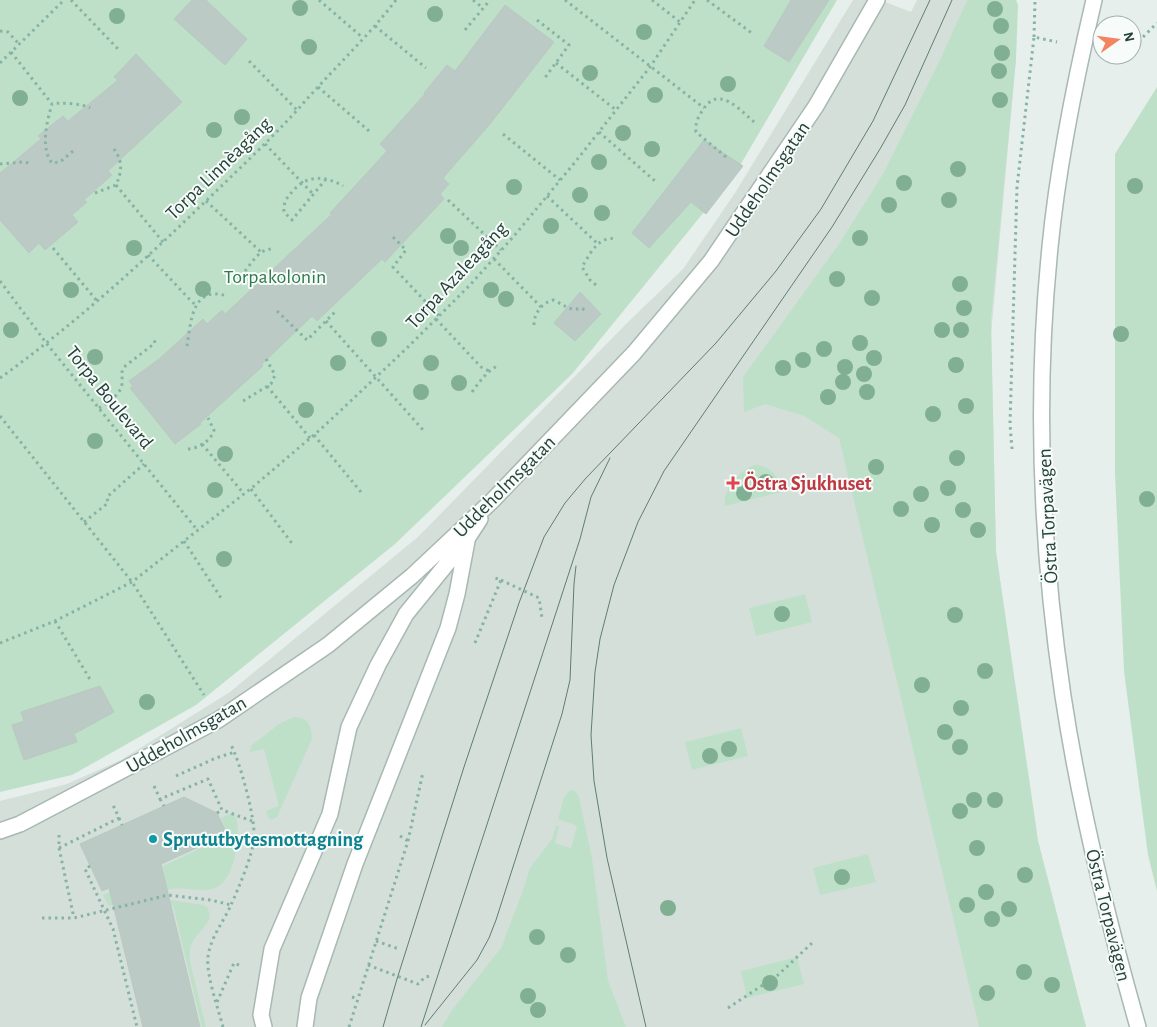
<svg xmlns="http://www.w3.org/2000/svg" width="1157" height="1027" viewBox="0 0 1157 1027" font-family="'Alegreya Sans',sans-serif">
<rect width="100%" height="100%" fill="#e6efeb"/>
<!-- built -->
<path fill="#d4dfda" d="M853,0H880L911,12L917,0H967L955,28L1016,59L991,335L996,552L1038,841L1086,1027H0V801L67,784L121,760L230,692L419,536L625,325L683,269L735,193Z"/>
<!-- green -->
<path fill="#bfe0c8" d="M0,0H837L735,174L572,374L395,544L196,705L72,775L0,792Z
M967,0H1016L1018,5L1016,59L991,319L996,552L1038,841L1086,1027H979L839,438L804,416L765,404L744,412L743,377L839,244L883,174L941,58Z
M1157,87V891L1148,855L1124,671L1115,474V154Z
M754,465C769,464 782,478 781,492L725,506C723,489 739,471 754,465Z
M805,594L812,622L756,636L749,608Z
M294,717C309,718 312,726 312,739L277,817L271,820L268,817L266,811L279,806L264,749L250,752L251,746L279,724Z
M741,728L748,756L692,770L685,742Z
M570,790L575,791L579,797L592,858L608,981L626,1027H442L452,1010L501,948L521,896L530,868L552,839L556,826H559L555,843L571,848L577,826L558,819L564,797Z
M234,812C236,818 238,824 238,830C239,846 232,883 215,888C201,893 187,887 173,889C151,892 130,900 109,906L103,895L228,835L221,818Z
M868,854L876,882L820,895L813,868Z
M170,900L204,905L208,908L210,918C200,937 188,936 190,962L206,1027H202L173,905L171,906Z
M797,957L804,984L747,998L741,971Z"/>
<!-- building -->
<path fill="#bbcac4" stroke="#b8c9c2" d="M192,0H206L247,39L225,65L174,19Z
M791,0H829L789,62L764,46Z
M505,5L554,42L490,124L443,178L449,184L440,194L444,199L385,262L382,259L317,321L312,316L262,364L263,366L200,423L201,424L175,444L130,388L133,386L129,381L159,359L203,319L207,324L222,310L225,314L332,214L330,213L387,151L380,144L425,94L424,93L447,65L455,71Z
M136,54L182,102L108,171L112,175L84,200L87,202L72,215L78,222L45,250L39,243L29,253L0,220V173L41,139L38,136L63,116L68,121L118,80L114,77Z
M704,140L743,166L706,214L691,202L649,248L632,233Z
M580,292L601,314L575,341L554,323Z
M100,686L114,712L74,734L77,742L24,760L12,725L24,721L21,712Z
M184,797L217,813L227,834L161,864L200,1027H143L109,888L102,891L80,844Z"/>
<g fill="none" stroke-linecap="round" stroke-linejoin="round">
<defs>
<path id="minor" d="M1094,0C1075,81 1058,164 1050,247C1035,394 1041,549 1063,696C1080,808 1107,918 1138,1027
M0,831L20,824L218,720L328,645L412,576L492,501L634,353L711,261L816,106L877,0
M264,1027L261,1015L272,949L330,814L349,727L378,665L406,614L467,539L480,519
M305,1027L309,998L355,864L448,628L457,594L467,541"/>
</defs>
<!-- minor casing -->
<use href="#minor" stroke="#a8b8b2" stroke-width="18"/>
<!-- path -->
<path stroke="#86b3a5" stroke-width="3" stroke-dasharray="2.5 4" stroke-linecap="butt" d="M71,0L118,49
M319,0L363,38
M473,0L483,8
M565,0L704,108
M652,0L680,22
M707,0L753,34
M537,20L569,45L544,79
M375,26L426,68
M465,30L490,0
M0,31L8,32L19,44
M1034,37L1035,0
M11,52L52,104
M1132,53L1141,39L1157,23
M1110,56L1127,60L1130,55
M249,61L297,110
M0,63L64,0
M556,63L616,110
M318,87L369,131
M599,132L655,181
M503,134L560,180
M265,144L314,195
M73,151L60,162L52,163C40,148 47,121 52,104C60,102 84,104 90,108
M726,157L696,132C695,123 698,117 703,110C718,84 740,110 754,122
M0,164L23,162L29,163
M326,179L292,220L284,212C283,203 287,197 293,191C307,174 326,176 343,186
M116,185L163,242
M95,193L116,185C122,171 123,162 114,149
M547,196L598,244
M448,200L501,250
M206,201L261,252
M393,237L406,250L393,267L439,316
M53,248L97,301
M148,255L192,302L196,305
M494,259L541,307
M245,271C253,261 260,248 274,249
M0,281L47,344L198,531
M596,285L590,280L582,267C590,254 598,235 617,239
M277,311L307,340L337,310
M436,319L481,367L489,371
M326,321L424,431
M534,325C534,313 542,303 553,300C563,304 570,312 581,308L585,310
M187,346C191,321 192,285 227,296
M0,378C75,324 143,262 209,198C240,168 271,139 300,107C331,71 367,38 396,0
M267,386L310,438
M472,392C480,381 487,371 499,365
M243,401L271,384L275,375L265,357
M99,408C108,402 120,396 122,384C123,377 120,374 124,367L155,343L154,339
M0,416L132,582L204,695
M314,435L361,492
M202,444L244,494
M188,449C199,448 211,441 214,430L208,418
M1012,449L1010,424L1017,187L1034,37L1057,42
M251,489L294,546
M84,522L108,503L107,497L144,464
M184,541L223,601
M501,580L539,598L542,618
M55,621L91,681
M0,643L55,621L132,582L254,486L322,428L407,348L470,285L514,236L576,161L650,67L695,0
M475,643L501,580L495,578
M176,776L216,758L235,752
M154,786L160,799L208,779L222,810L252,821
M160,799L164,806
M217,813L222,810
M119,818L122,825
M59,835V848L74,918
M400,836L408,841
M59,848L119,818L113,805
M90,866L85,869L113,929L137,1027
M42,918H74L168,895L211,900L231,905
M376,941L399,949
M368,965L418,984L425,977L430,976
M352,997L358,999
M217,1002L234,963L241,966
M728,1008L778,975L812,943
M223,1027C218,1008 206,975 208,957C210,938 224,921 231,905C238,889 254,853 254,836C255,817 240,762 231,745
M349,1027L408,841L423,772"/>
<!-- minor -->
<use href="#minor" stroke="#fff" stroke-width="15"/>
<!-- tram -->
<path stroke="#5f7d75" stroke-width="1" d="M425,1025L477,960L489,938L496,920L562,714L570,680L574,584L576,566
M383,1027L397,979L464,767L519,603L544,537L565,503L586,478L716,343L776,271L821,209L873,121L930,0
M421,1027L580,539L591,497L610,458
M646,1027L607,858L594,781L591,735L595,672L600,639L614,585L638,522L664,471L832,227L880,149L905,105L952,0"/>
</g>
<!-- trees -->
<g fill="#80af93">
<circle cx="300" cy="8" r="8"/>
<circle cx="995" cy="9" r="8"/>
<circle cx="435" cy="14" r="8"/>
<circle cx="117" cy="16" r="8"/>
<circle cx="1001" cy="26" r="8"/>
<circle cx="644" cy="32" r="8"/>
<circle cx="309" cy="47" r="8"/>
<circle cx="1002" cy="53" r="8"/>
<circle cx="999" cy="71" r="8"/>
<circle cx="590" cy="73" r="8"/>
<circle cx="728" cy="84" r="8"/>
<circle cx="655" cy="95" r="8"/>
<circle cx="20" cy="98" r="8"/>
<circle cx="1000" cy="100" r="8"/>
<circle cx="242" cy="117" r="8"/>
<circle cx="214" cy="130" r="8"/>
<circle cx="623" cy="133" r="8"/>
<circle cx="652" cy="149" r="8"/>
<circle cx="599" cy="162" r="8"/>
<circle cx="958" cy="169" r="8"/>
<circle cx="904" cy="183" r="8"/>
<circle cx="1135" cy="186" r="8"/>
<circle cx="514" cy="187" r="8"/>
<circle cx="580" cy="195" r="8"/>
<circle cx="949" cy="200" r="8"/>
<circle cx="889" cy="205" r="8"/>
<circle cx="602" cy="213" r="8"/>
<circle cx="551" cy="226" r="8"/>
<circle cx="448" cy="236" r="8"/>
<circle cx="860" cy="238" r="8"/>
<circle cx="134" cy="248" r="8"/>
<circle cx="461" cy="248" r="8"/>
<circle cx="837" cy="279" r="8"/>
<circle cx="960" cy="284" r="8"/>
<circle cx="203" cy="289" r="8"/>
<circle cx="71" cy="290" r="8"/>
<circle cx="491" cy="290" r="8"/>
<circle cx="872" cy="298" r="8"/>
<circle cx="506" cy="299" r="8"/>
<circle cx="964" cy="308" r="8"/>
<circle cx="11" cy="330" r="8"/>
<circle cx="942" cy="330" r="8"/>
<circle cx="961" cy="330" r="8"/>
<circle cx="1121" cy="334" r="8"/>
<circle cx="379" cy="339" r="8"/>
<circle cx="860" cy="343" r="8"/>
<circle cx="824" cy="349" r="8"/>
<circle cx="95" cy="357" r="8"/>
<circle cx="874" cy="358" r="8"/>
<circle cx="803" cy="360" r="8"/>
<circle cx="338" cy="363" r="8"/>
<circle cx="431" cy="363" r="8"/>
<circle cx="956" cy="365" r="8"/>
<circle cx="845" cy="367" r="8"/>
<circle cx="783" cy="368" r="8"/>
<circle cx="864" cy="374" r="8"/>
<circle cx="843" cy="382" r="8"/>
<circle cx="459" cy="383" r="8"/>
<circle cx="421" cy="392" r="8"/>
<circle cx="867" cy="392" r="8"/>
<circle cx="828" cy="397" r="8"/>
<circle cx="966" cy="406" r="8"/>
<circle cx="306" cy="410" r="8"/>
<circle cx="933" cy="414" r="8"/>
<circle cx="95" cy="441" r="8"/>
<circle cx="225" cy="454" r="8"/>
<circle cx="957" cy="458" r="8"/>
<circle cx="876" cy="467" r="8"/>
<circle cx="766" cy="482" r="8"/>
<circle cx="948" cy="488" r="8"/>
<circle cx="215" cy="490" r="8"/>
<circle cx="744" cy="493" r="8"/>
<circle cx="921" cy="494" r="8"/>
<circle cx="1147" cy="499" r="8"/>
<circle cx="901" cy="509" r="8"/>
<circle cx="963" cy="510" r="8"/>
<circle cx="932" cy="525" r="8"/>
<circle cx="978" cy="530" r="8"/>
<circle cx="224" cy="559" r="8"/>
<circle cx="782" cy="614" r="8"/>
<circle cx="955" cy="615" r="8"/>
<circle cx="985" cy="671" r="8"/>
<circle cx="922" cy="685" r="8"/>
<circle cx="147" cy="702" r="8"/>
<circle cx="961" cy="708" r="8"/>
<circle cx="945" cy="732" r="8"/>
<circle cx="960" cy="747" r="8"/>
<circle cx="729" cy="749" r="8"/>
<circle cx="710" cy="756" r="8"/>
<circle cx="974" cy="800" r="8"/>
<circle cx="995" cy="800" r="8"/>
<circle cx="960" cy="811" r="8"/>
<circle cx="977" cy="848" r="8"/>
<circle cx="1025" cy="875" r="8"/>
<circle cx="842" cy="877" r="8"/>
<circle cx="986" cy="892" r="8"/>
<circle cx="967" cy="905" r="8"/>
<circle cx="668" cy="908" r="8"/>
<circle cx="1009" cy="909" r="8"/>
<circle cx="992" cy="919" r="8"/>
<circle cx="537" cy="937" r="8"/>
<circle cx="568" cy="955" r="8"/>
<circle cx="1024" cy="972" r="8"/>
<circle cx="770" cy="983" r="8"/>
<circle cx="1052" cy="985" r="8"/>
<circle cx="987" cy="993" r="8"/>
<circle cx="528" cy="996" r="8"/>
<circle cx="538" cy="1010" r="8"/>
</g>
<!-- markers -->
<path fill="#e0444e" stroke="#f7fbf9" stroke-width="2" d="M730.5 475.5h5v5h5v5h-5v5h-5v-5h-5v-5h5z"/>
<circle fill="#0f9aa8" stroke="#f7fbf9" stroke-width="2" cx="153" cy="839" r="5"/>
<g text-anchor="middle" stroke-width="4" stroke-linejoin="round" paint-order="stroke">
<!-- street labels -->
<g font-size="20" fill="#24423a" stroke="#f7fbf9">
<text transform="translate(218 168) rotate(-44)" y="7">Torpa Linnèagång</text>
<text transform="translate(767 179) rotate(-56)" y="7">Uddeholmsgatan</text>
<text transform="translate(456 275) rotate(-47)" y="7">Torpa Azaleagång</text>
<text transform="translate(110 397) rotate(51)" y="7">Torpa Boulevard</text>
<text transform="translate(504 486) rotate(-45)" y="7">Uddeholmsgatan</text>
<text transform="translate(1047 516) rotate(-93)" y="7">Östra Torpavägen</text>
<text transform="translate(186 734) rotate(-30)" y="7">Uddeholmsgatan</text>
<text transform="translate(1109 915) rotate(76)" y="7">Östra Torpavägen</text>
</g>
<!-- park labels -->
<g font-size="20" fill="#2d7a4b" stroke="#f7fbf9">
<text x="275" y="283">Torpakolonin</text>
</g>
<!-- health labels -->
<g font-size="20" font-weight="bold" fill="#be3a42" stroke="#f7fbf9" text-anchor="start">
<text x="744" y="490">Östra Sjukhuset</text>
</g>
<!-- culture labels -->
<g font-size="20" font-weight="bold" fill="#0d838f" stroke="#f7fbf9" text-anchor="start">
<text x="163" y="846">Sprututbytesmottagning</text>
</g>
</g>
<!-- north arrow -->
<g transform="translate(1117 40) rotate(76)"><circle r="24" fill="#f7fbf9" stroke="#a3b1ad"/>
<path d="M0-4L9 19L0 12L-9 19Z" fill="#f4845f"/>
<text y="-8" font-size="14" font-weight="bold" text-anchor="middle" fill="#24423a">N</text>
</g>
</svg>
